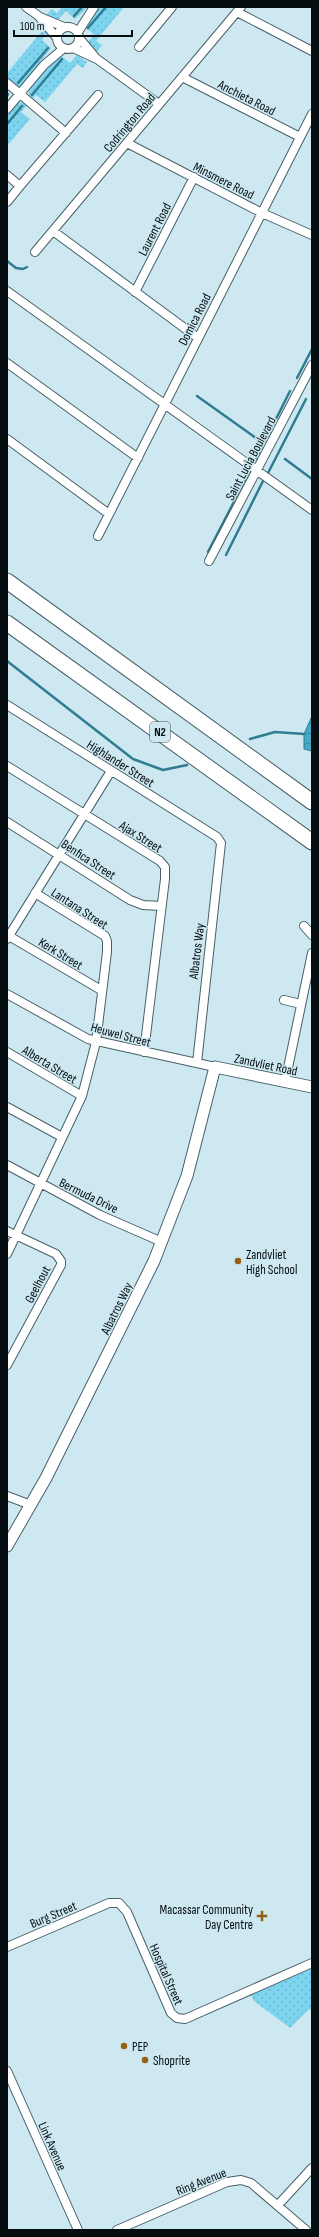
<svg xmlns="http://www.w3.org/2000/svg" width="319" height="2237" viewBox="0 0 319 2237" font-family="'Sofia Sans Condensed',sans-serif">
<defs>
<pattern id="park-dots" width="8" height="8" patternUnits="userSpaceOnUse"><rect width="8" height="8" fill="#7cd4ef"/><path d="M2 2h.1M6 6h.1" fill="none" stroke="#6ab5cc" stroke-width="1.8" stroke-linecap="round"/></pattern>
<pattern id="water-waves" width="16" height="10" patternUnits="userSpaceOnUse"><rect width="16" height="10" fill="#43abc8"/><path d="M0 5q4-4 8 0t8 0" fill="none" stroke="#368aa1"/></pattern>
</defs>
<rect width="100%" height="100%" fill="#cde8f1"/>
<!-- park -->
<path fill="url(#park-dots)" d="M62,7H88L75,19L66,11L56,22L45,16L52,9L57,13Z
M99,7H124L96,41L102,45L96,53L86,44L94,35L85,27Z
M43,30L47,33L42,40L51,48L21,86H15L7,79V73Z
M60,55L70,63L77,55L87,62L83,68L77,64L45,102L36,95L31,100L29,95V89Z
M20,102L27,105L21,112L30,119L7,146C7,132 2,108 20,102Z
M312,1968V2011L309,2009L290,2028L254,2001L251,1995Z"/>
<!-- water -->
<path fill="url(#water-waves)" stroke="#307c91" d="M312,716V751L304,749V734Z"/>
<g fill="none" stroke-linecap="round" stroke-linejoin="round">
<!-- stream -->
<path stroke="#307c91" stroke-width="2.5" d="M74,16L82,7
M88,28L106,7
M18,83L48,48
M32,95L62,59
M7,96L8,94
M7,124L22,106
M7,261L16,268L23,269L27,267
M297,378L312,349
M197,396L256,438
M285,459L312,479
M253,465L290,391
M267,475L306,399
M208,552L250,471
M226,555L263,481
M7,661L133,759L163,770L187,765
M250,739L275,732L304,734"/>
<defs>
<path id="street" d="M26,7L40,17L64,27
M237,12L312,51
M40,18L57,38
M57 38a11 11 0 1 1 22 0a11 11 0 1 1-22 0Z
M78,32L94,7
M80,39L95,57
M139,47L172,7
M73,48L97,59L159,104
M182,77L300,137
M7,83L66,133
M7,109L44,65L64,48
M127,143L262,213L312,235
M7,175L20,186L7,202
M20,186L98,95
M53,231L198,338
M35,252L241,7
M7,291L312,510
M135,292L194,177
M7,363L138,458
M7,439L109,514
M98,536L312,114
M209,561L312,365
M7,705L217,837L221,843L197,1063
M7,766L160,861L165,867V879L144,1052
M7,822L130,900L143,905L161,906
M304,926L312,935
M9,936L101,990
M7,939L111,771
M7,994L88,1039L215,1067
M284,1000L301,1004
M7,1052L82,1096
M285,1082L312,953
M7,1107L62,1137
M7,1165L100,1215L162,1242
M7,1231L56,1254L61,1261V1265L7,1365
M7,1254L82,1096L96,1042L107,952V941L105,936L35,893
M7,1496L31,1505
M7,1947L109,1903H119L127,1912L171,2013L177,2018L185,2019L312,1963
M7,2071L78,2230
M278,2205L312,2168
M117,2230L227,2182L241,2180L251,2183L306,2230"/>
<path id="secondary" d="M7,1546L46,1478L154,1261L187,1176L215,1067L312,1087"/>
<path id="highway" d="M7,581L312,802
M7,623L312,842"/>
</defs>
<!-- street casing -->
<use href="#street" stroke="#486068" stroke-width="10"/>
<!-- secondary casing -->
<use href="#secondary" stroke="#486068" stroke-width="13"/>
<!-- highway casing -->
<use href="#highway" stroke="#486068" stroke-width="17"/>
<!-- street -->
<use href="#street" stroke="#fff" stroke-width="8"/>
<!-- secondary -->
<use href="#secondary" stroke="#fff" stroke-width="11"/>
<!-- highway -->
<use href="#highway" stroke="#fff" stroke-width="15"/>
</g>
<!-- markers -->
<g fill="#946015" stroke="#cde8f1" stroke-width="1.5">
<circle cx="238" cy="1261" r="4"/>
<path d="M260 1910h4v4h4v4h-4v4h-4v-4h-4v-4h4z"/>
<circle cx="124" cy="2046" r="4"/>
<circle cx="145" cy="2060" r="4"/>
</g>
<g text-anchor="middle" stroke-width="3" stroke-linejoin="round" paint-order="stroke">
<!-- shield labels -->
<rect fill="#cde8f1" stroke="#414f54" stroke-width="1" x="150" y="722" width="20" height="20" rx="3"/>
<g font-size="12" font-weight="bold" fill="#050d10">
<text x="160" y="736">N2</text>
</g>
<!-- street labels -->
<g font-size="13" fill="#050d10" stroke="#cde8f1">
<text transform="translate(247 97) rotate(27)" y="5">Anchieta Road</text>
<text transform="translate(129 122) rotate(-50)" y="5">Codrington Road</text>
<text transform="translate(224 180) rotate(27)" y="5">Minsmere Road</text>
<text transform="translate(154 229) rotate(-63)" y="5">Laurent Road</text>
<text transform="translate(194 319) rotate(-63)" y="5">Domica Road</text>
<text transform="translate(250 458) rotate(-62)" y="5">Saint Lucia Boulevard</text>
<text transform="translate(121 763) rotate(32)" y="5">Highlander Street</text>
<text transform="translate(141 836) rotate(32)" y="5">Ajax Street</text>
<text transform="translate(89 859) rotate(33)" y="5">Benfica Street</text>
<text transform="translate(80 908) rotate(33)" y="5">Lantana Street</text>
<text transform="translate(196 951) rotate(-83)" y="5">Albatros Way</text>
<text transform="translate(61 953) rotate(31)" y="5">Kerk Street</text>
<text transform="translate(121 1034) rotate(15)" y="5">Heuwel Street</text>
<text transform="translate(50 1064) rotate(31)" y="5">Alberta Street</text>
<text transform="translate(266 1064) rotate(12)" y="5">Zandvliet Road</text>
<text transform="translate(89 1195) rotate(26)" y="5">Bermuda Drive</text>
<text transform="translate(37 1284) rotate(-62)" y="5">Geelhout</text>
<text transform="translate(116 1308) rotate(-64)" y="5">Albatros Way</text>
<text transform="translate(53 1914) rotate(-23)" y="5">Burg Street</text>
<text transform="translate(167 1974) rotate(66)" y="5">Hospital Street</text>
<text transform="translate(53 2146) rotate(66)" y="5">Link Avenue</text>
<text transform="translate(201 2181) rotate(-22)" y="5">Ring Avenue</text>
</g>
<!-- poi labels -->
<g font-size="13" fill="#050d10" stroke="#cde8f1" text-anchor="start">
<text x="246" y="1259">Zandvliet<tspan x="246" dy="15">High School</tspan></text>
<text x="253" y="1914" text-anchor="end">Macassar Community<tspan x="253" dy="15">Day Centre</tspan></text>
<text x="132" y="2051">PEP</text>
<text x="153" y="2065">Shoprite</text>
</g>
</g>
<!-- border -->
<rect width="319" height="2237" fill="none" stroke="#050d10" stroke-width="16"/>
<!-- scale -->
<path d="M14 30v6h118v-6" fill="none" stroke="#050d10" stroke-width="2"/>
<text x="20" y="30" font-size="12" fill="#050d10" stroke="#cde8f1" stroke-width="3" paint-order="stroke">100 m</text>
</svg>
